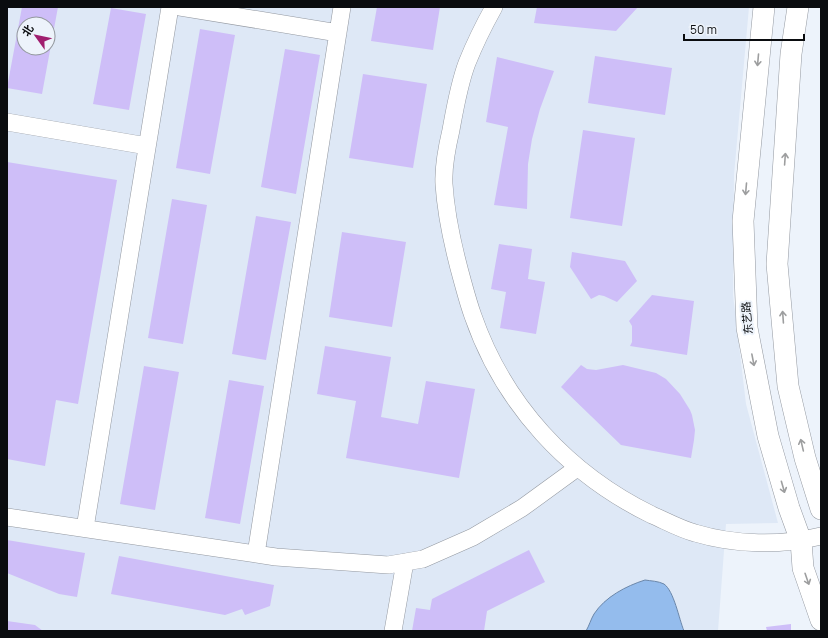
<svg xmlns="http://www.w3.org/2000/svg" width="828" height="638" viewBox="0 0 828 638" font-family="Manrope,'Noto Sans SC',sans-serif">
<rect width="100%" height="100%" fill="#edf3fb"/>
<!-- built -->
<path fill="#dee8f6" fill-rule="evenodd" d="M7,7H749L734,175L733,295L746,404L778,523L726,524L718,631H7ZM24,24H48V48H24Z"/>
<!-- water -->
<path fill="#94bced" stroke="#6b87aa" d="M645,580C651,581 658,581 664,584C674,591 679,619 684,631H586C589,626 591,619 594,614C605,597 626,586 645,580Z"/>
<!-- building -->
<path fill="#cebef8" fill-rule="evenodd" d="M22,7H58L42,94L7,88ZM24,24H48V48H24Z
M377,7H440L433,50L371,41Z
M537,7H638L616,31L534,23Z
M111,8L146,14L129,110L93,104Z
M200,29L235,35L210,174L176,168Z
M285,49L320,55L296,194L261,187Z
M595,56L672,68L665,115L588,103Z
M497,57L554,71L540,109L532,139L528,164L527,209L494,205L508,127L486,122Z
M363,74L427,84L413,168L349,158Z
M583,130L635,138L622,226L570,218Z
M7,162L117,180L78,404L56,400L45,466L7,459Z
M172,199L207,205L183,344L148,338Z
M256,216L291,222L266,360L232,354Z
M342,232L406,242L392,327L329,317Z
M499,244L532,249L528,279L545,282L536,334L500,328L506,292L491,289Z
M572,252L625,261L637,281L617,302L604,296L599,295L591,299L570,267Z
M652,295L694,301L687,355L630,346L632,342V326L629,321Z
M325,346L391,357L381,417L418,424L426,381L475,389L459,478L346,458L356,401L317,394Z
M581,365L587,369L596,370L623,365L656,373L666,379L680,394L690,410L692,415L695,430L694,440L691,458L621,445L561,387Z
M144,366L179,372L155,510L120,504Z
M229,380L264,386L240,524L205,518Z
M7,540L85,553L77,597L59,594L7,573Z
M529,550L545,582L487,611L484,631H412L416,608L430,610L432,599Z
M119,556L274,585L270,606L245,615L242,609L225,615L111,594Z
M7,621L35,625L43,631H7Z
M791,624V631H767L766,627Z"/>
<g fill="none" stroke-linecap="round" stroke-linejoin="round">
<defs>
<path id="minor" d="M180,7L338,33
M494,7C484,25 475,43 467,63C459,84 455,108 451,130C447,147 443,167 444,184C446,217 454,251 463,283C466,294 469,305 473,316C504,405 568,474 652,515C666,521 680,529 695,533C735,545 781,546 821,536
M7,122L147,146
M7,517L276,557L388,565L423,559L473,537L522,508L577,468
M85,528L170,7
M256,554L342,7
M393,631L405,562"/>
<path id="tertiary" d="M764,7L743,221L747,328L768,436L789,508L801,541L803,568L821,620
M798,7L791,54L777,264L788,386L805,458L821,509"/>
</defs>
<!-- minor casing -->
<use href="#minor" stroke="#9398a0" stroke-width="18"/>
<!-- tertiary casing -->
<use href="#tertiary" stroke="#9398a0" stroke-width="22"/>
<!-- minor -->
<use href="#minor" stroke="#fff" stroke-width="17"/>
<!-- tertiary -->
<use href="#tertiary" stroke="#fff" stroke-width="21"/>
</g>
<!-- one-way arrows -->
<defs><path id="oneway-shaft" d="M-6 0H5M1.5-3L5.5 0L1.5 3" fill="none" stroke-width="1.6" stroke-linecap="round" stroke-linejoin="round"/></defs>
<g stroke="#9d9e9f">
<use href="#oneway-shaft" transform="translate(758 60) rotate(95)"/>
<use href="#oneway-shaft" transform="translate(785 159) rotate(-86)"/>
<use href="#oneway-shaft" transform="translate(746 189) rotate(95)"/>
<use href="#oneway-shaft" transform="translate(783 317) rotate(-94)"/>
<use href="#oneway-shaft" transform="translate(753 360) rotate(79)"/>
<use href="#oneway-shaft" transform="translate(802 445) rotate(-103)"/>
<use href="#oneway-shaft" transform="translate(783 487) rotate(74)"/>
<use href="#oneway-shaft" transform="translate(807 579) rotate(71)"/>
</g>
<g text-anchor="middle" stroke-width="4" stroke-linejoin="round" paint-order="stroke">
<!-- street labels -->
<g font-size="11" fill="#0a0c0f" stroke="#edf3fb">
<text transform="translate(747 318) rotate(-95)" y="4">东艺路</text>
</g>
</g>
<!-- border -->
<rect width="828" height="638" fill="none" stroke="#0a0c0f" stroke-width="16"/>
<!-- north arrow -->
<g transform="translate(36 36) rotate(303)"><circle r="19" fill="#edf3fb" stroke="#92979d"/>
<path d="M0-3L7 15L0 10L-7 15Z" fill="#a01e6f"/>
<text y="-6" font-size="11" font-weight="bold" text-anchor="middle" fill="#0a0c0f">北</text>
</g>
<!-- scale -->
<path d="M684 34v6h120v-6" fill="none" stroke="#0a0c0f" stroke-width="2"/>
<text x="690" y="34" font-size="12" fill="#0a0c0f" stroke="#edf3fb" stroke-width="3" paint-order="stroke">50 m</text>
</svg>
